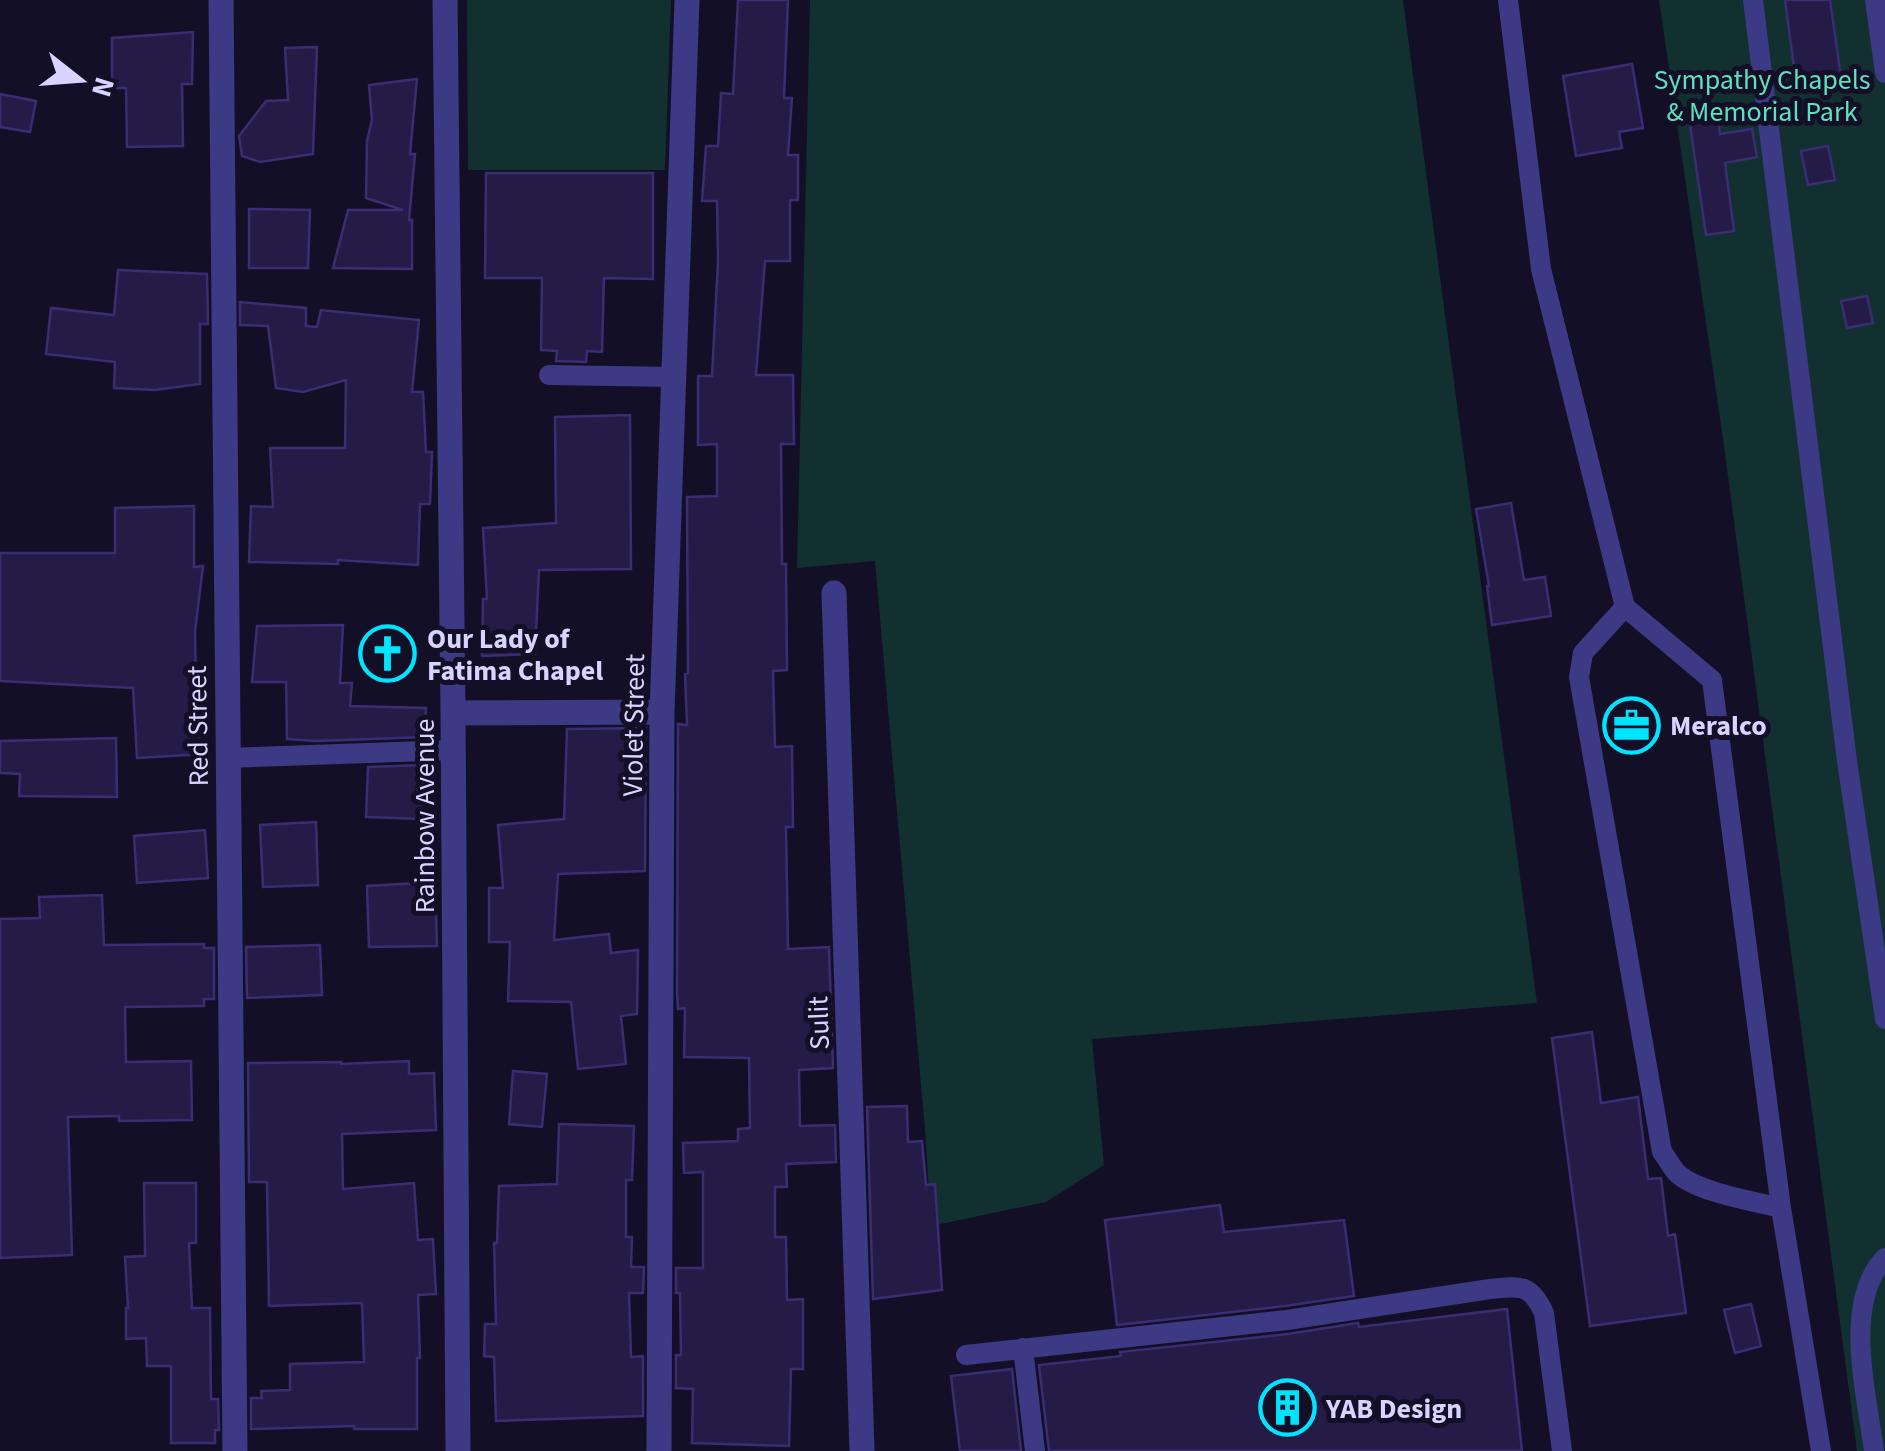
<svg xmlns="http://www.w3.org/2000/svg" width="1885" height="1451" viewBox="0 0 1885 1451" font-family="'Source Sans 3',sans-serif">
<rect width="100%" height="100%" fill="#130f26"/>
<!-- green -->
<path fill="#12302f" d="M467,0H671L665,170H468Z
M810,0H1403L1537,1003L1092,1039L1104,1165L1046,1202L931,1226L926,1142L875,561L797,568Z
M1659,0H1885V1451H1857L1724,446Z"/>
<!-- building -->
<path fill="#241b47" stroke="#3b2d73" stroke-width="2.5" d="M738,0H788L784,98H792L788,155H798V200H790V261H765L756,375H793L794,444H781L782,564H786L787,670L773,671L775,747L792,746L793,827H786L788,949L829,947L833,1068L799,1070L800,1126L835,1125L836,1162L786,1164L787,1187H775V1237H786L787,1300L803,1299V1369H791L789,1446L692,1443L693,1389L676,1388V1355H681L680,1293H676V1268H703V1172L684,1173L683,1143L738,1141V1129L750,1128L749,1058L684,1057L685,1008L678,1009L677,992L678,724L687,725L685,674L688,673L687,497L717,496V444L698,445V376H712L718,261L717,201H702L706,146H718L721,93L733,94Z
M1785,0H1830L1842,84L1797,90Z
M193,32L192,84H182L183,146L127,147L126,88H112V38Z
M317,47L313,154L260,162L242,156L239,136L266,101L288,100L285,48Z
M1632,64L1643,128L1619,132L1622,148L1576,156L1563,76Z
M417,79L410,154H415L409,220H412V269L333,268L348,210H403L366,198L367,141L372,120L369,85Z
M0,94L36,101L30,132L0,127Z
M1716,106L1720,134L1752,129L1757,157L1725,163L1734,231L1706,235L1688,111Z
M1828,146L1835,180L1808,185L1801,151Z
M486,173H653V279L604,278L602,352L587,351L586,362L556,361L557,351L541,350L542,278H485Z
M249,209L310,210L308,268H249Z
M118,270L207,274L208,324H200V384L155,390L114,388L115,362L46,354L51,308L114,315Z
M1867,296L1873,323L1847,328L1841,301Z
M240,302L306,308V326L317,327L321,310L419,320L412,392H423L426,452H432L430,504H420L418,565L338,560V564L249,562L251,506L273,507L270,448H345L346,380L303,392L276,388L268,326L240,325Z
M630,415L631,569L539,570L535,654L482,656L483,599H487L483,528L556,523L555,417Z
M1511,503L1524,580L1545,577L1551,616L1492,625L1487,586H1489L1476,509Z
M194,506V567L203,566L195,632L196,695L201,694L205,754L137,758L133,688L0,681V553H115V508Z
M343,625L340,683H352L350,706L426,708L425,737L316,741L287,739L286,682H252L257,626Z
M646,728L645,871L558,874L554,940L609,934L611,953L638,950L637,1014L621,1016L626,1064L578,1069L571,1002L508,1001L510,942H489V888H503L498,825L564,819L567,729Z
M116,738L117,797L19,796L20,774L0,773V741Z
M423,765L420,819L366,817L368,767Z
M316,822L318,885L263,887L260,825Z
M205,830L208,878L137,883L134,836Z
M435,882L437,946L369,947L367,886Z
M102,895L104,945L204,944V948H214V999H204V1006L125,1007L126,1062L191,1061L192,1120L119,1121V1116L68,1117L72,1255L0,1258V919L40,918L39,897Z
M320,945L322,995L247,998L246,947Z
M1592,1032L1601,1103L1638,1097L1648,1179L1661,1178L1668,1236L1675,1234L1686,1313L1590,1326L1552,1038Z
M409,1061V1074L434,1073L436,1130L342,1134L343,1189L414,1183L418,1240L433,1239L436,1294L418,1295L420,1358H417V1429H354V1426L251,1429V1398H262L261,1391L290,1390V1364L364,1362L362,1303L269,1306L267,1182H249L248,1063L341,1062V1064Z
M513,1071L547,1074L542,1127L509,1124Z
M907,1106L908,1142L922,1141L926,1185L935,1184L942,1290L873,1299L867,1107Z
M559,1124L634,1126L632,1180H626V1237H632L631,1267H644L643,1293H629L631,1357L643,1356V1416L496,1421L494,1357L484,1356L485,1324H496L494,1243H497L499,1186L557,1184Z
M144,1183H196V1243H189L192,1308H210L211,1399H218L219,1430H215V1443H171V1366H147L146,1338L126,1339V1308H128L125,1257L145,1256Z
M1220,1205L1224,1232L1344,1220L1354,1296L1285,1306L1117,1325L1105,1220Z
M1751,1304L1761,1346L1735,1353L1724,1310Z
M1507,1309L1522,1451H1049L1039,1365L1121,1356L1120,1352L1288,1334L1358,1323L1359,1327Z
M1012,1369L1021,1451H960L951,1376Z"/>
<g fill="none" stroke-linecap="round" stroke-linejoin="round">
<!-- service -->
<path stroke="#3d3a85" stroke-width="20" d="M1508,0L1541,269L1625,607L1712,680L1781,1208L1821,1451
M1753,0L1847,761L1885,1019
M1875,0L1885,73
M549,375L674,377
M1625,607L1583,653L1579,677L1662,1152C1667,1158 1671,1166 1676,1172C1695,1192 1753,1201 1781,1208
M227,758L453,750
M1023,1348L1035,1451
M966,1355L1287,1320L1490,1289C1520,1286 1530,1283 1544,1313L1562,1451
M1874,1451C1867,1395 1842,1302 1885,1258"/>
<!-- minor -->
<path stroke="#3d3a85" stroke-width="25" d="M221,0L235,1451
M445,0L453,713L458,1451
M834,593L862,1451
M453,713L662,712
M659,1451L662,712L687,0"/>
</g>
<!-- icons -->
<defs>
<symbol id="church-ring" viewBox="-11 -11 22 22"><circle r="9.5" fill="#130f26" stroke="#00e5ff" stroke-width="1.5"/><path d="M-1.2-6h2.4v3.5h3.3v2.4h-3.3V6h-2.4V-.1h-3.3v-2.4h3.3Z" fill="#00e5ff"/></symbol>
<symbol id="office-ring" viewBox="-11 -11 22 22"><circle r="9.5" fill="#130f26" stroke="#00e5ff" stroke-width="1.5"/><path d="M-6-3h4V-5.5h4V-3h4V5H-6ZM-1-4.5V-3h2v-1.5ZM-6 0V1H6V0Z" fill="#00e5ff"/></symbol>
<symbol id="building-ring" viewBox="-11 -11 22 22"><circle r="9.5" fill="#130f26" stroke="#00e5ff" stroke-width="1.5"/><path d="M-4-6H4V6H1V3H-1V6H-4ZM-2.5-4.3h1.7v1.8h-1.7ZM.8-4.3h1.7v1.8H.8ZM-2.5-1h1.7V.8h-1.7ZM.8-1h1.7V.8H.8Z" fill="#00e5ff"/></symbol>
</defs>
<g fill-rule="evenodd">
<use href="#church-ring" x="356" y="622" width="63" height="63"/>
<use href="#office-ring" x="1600" y="694" width="63" height="63"/>
<use href="#building-ring" x="1256" y="1376" width="63" height="63"/>
</g>
<g text-anchor="middle" stroke-width="10" stroke-linejoin="round" paint-order="stroke">
<!-- park labels -->
<g font-size="28" fill="#5fe0c0" stroke="#130f26">
<text x="1762" y="89">Sympathy Chapels<tspan x="1762" dy="32">&amp; Memorial Park</tspan></text>
</g>
<!-- poi labels -->
<g font-size="28" font-weight="bold" fill="#d9d4ff" stroke="#130f26" text-anchor="start">
<text x="427" y="648">Our Lady of<tspan x="427" dy="32">Fatima Chapel</tspan></text>
<text x="1670" y="735">Meralco</text>
<text x="1326" y="1418">YAB Design</text>
</g>
<!-- street labels -->
<g font-size="28" fill="#d9d4ff" stroke="#130f26">
<text transform="translate(633 725) rotate(-89)" y="10">Violet Street</text>
<text transform="translate(197 726) rotate(-91)" y="10">Red Street</text>
<text transform="translate(424 816) rotate(-90)" y="10">Rainbow Avenue</text>
<text transform="translate(818 1023) rotate(-92)" y="10">Sulit</text>
</g>
</g>
<!-- north arrow -->
<g transform="translate(80 80) rotate(107)" stroke="#130f26" stroke-width="8" paint-order="stroke">
<path d="M0-8L18 38L0 25L-18 38Z" fill="#d9d4ff"/>
<text y="-15" font-size="28" font-weight="bold" text-anchor="middle" fill="#d9d4ff">N</text>
</g>
</svg>
